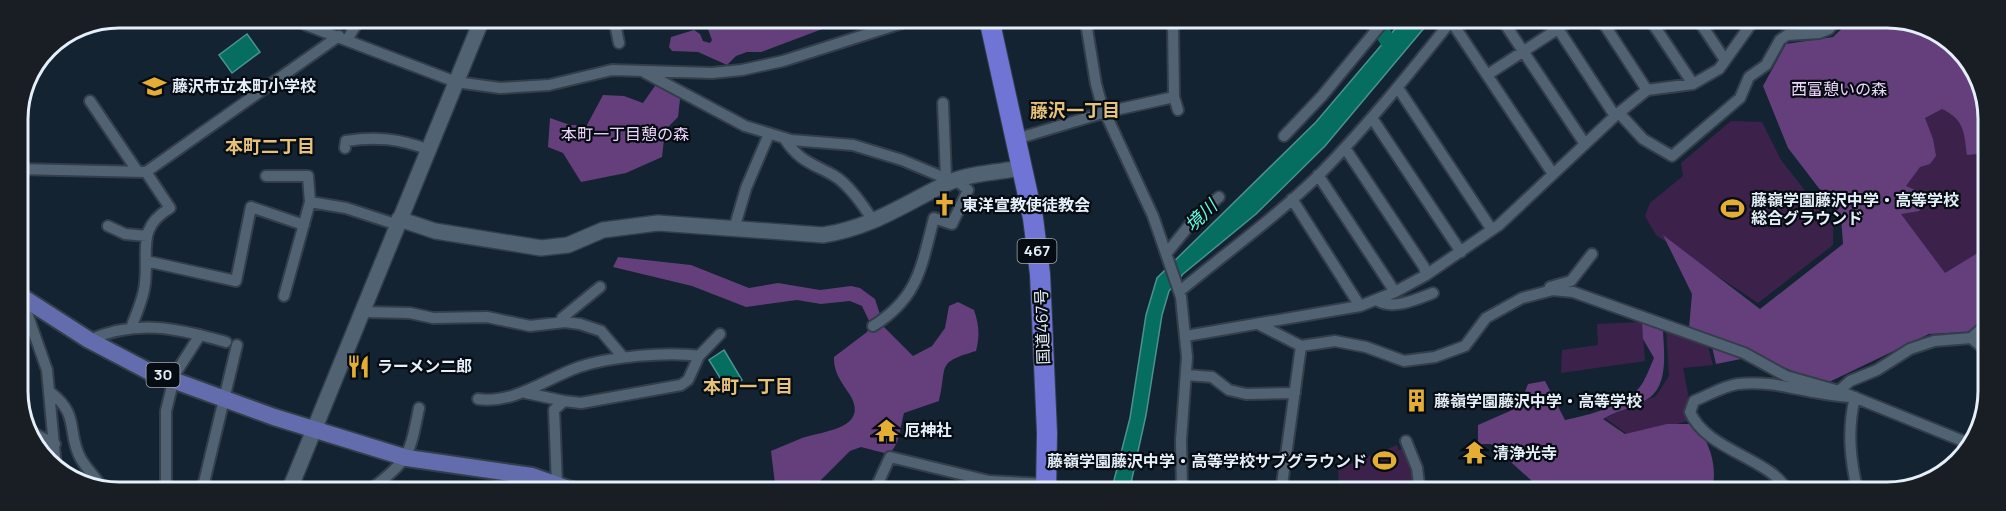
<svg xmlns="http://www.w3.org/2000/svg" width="2006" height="511" viewBox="0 0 2006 511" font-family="Manrope,'Noto Sans JP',sans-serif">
<rect width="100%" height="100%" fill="#132331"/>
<!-- green -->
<path fill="#3c224b" d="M1944,108L1972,132L1986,159V300L1970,327L1876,174L1914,121Z
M1731,121L1762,122L1781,160L1833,226V245L1758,303L1656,235L1645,216L1650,203L1683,176L1681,163Z
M1642,322L1645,361L1561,373L1562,350L1598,345L1597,324Z
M1666,328L1708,346L1713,365L1683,368L1688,393L1687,421L1631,437L1605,418L1656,396L1669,376Z
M1397,445L1399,450L1406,447L1418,492H1339L1338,469Z"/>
<!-- forest -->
<path fill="#653e7c" d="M1851,20H1907L1959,48L1986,99V143L1977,154L1967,155C1964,133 1965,120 1942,109L1925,118L1933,139L1936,156L1930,164L1920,167L1906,186L1922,193L1923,206L1919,211L1901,214L1945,273L1981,251L1986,254V318L1968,332L1929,334L1825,384L1756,356L1716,364L1712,347L1689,328L1692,294L1663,235L1760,309L1843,244L1841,217L1788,148L1763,86L1786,44L1833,37Z
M850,23L825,28L761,52H747L736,56L727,65L698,52L672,51L669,47L671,37L694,30L700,34L703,41L710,43L712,40L706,24Z
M657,83L681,91L678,117L665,130L662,157L626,173L581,182L563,153L548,147L550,118L570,125H587L603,95L624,96L643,103Z
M618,257L691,265L749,288L778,283L820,290L851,286L860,288L875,299L884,327L913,356L932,346L940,335L945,328L949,306L958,302L974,310C979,325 980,335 976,351C935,363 948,365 939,401L904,413C900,427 900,446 888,454L861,447L850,451L809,492H786L775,484L771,451C781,447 792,442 802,438C822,431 870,429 850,395C842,383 833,372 834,357L867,332L871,325L862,306L850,301L821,304L797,300L746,307L692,286L613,267Z
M1642,322L1663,331C1664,353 1669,387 1646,400C1633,408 1616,411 1603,419L1625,434L1667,424H1694C1710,440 1719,470 1711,493L1541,492L1533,482L1491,444H1478V425L1519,407L1528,384L1545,381L1565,420C1589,415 1621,407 1639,388C1645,381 1650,367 1654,358L1643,339Z"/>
<!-- water -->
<path fill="#066d61" stroke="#49948f" stroke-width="1.5" d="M1430,21L1325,146L1256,214L1183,274L1169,291L1162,315L1146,415L1129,492H1111L1130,418L1146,315L1157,278L1316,122L1401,22Z
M247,34L260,52L232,73L219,55Z
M724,350L742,380L727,389L709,360Z"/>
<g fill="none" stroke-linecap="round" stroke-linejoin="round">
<!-- river -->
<path stroke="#066d61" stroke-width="16" d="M1375,22L1393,48"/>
<defs>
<path id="street" d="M1451,21L1553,174
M1503,21L1585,144
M1553,21L1615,116
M1602,21L1647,90
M1651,21L1693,84
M1699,21L1725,60
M1086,23L1096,84L1102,106L1153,216L1181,297L1187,357L1181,440L1182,492
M615,24L619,43
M306,25L456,82L500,88L549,85L612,70L712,73L742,70L783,61L902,23
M347,40L356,25
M642,71L745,126L791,140L853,145L902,160L952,181
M1487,75L1570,21
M1398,88L1492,230
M1174,97L1178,110
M90,101L138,172
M943,103L946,177
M1619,113L1643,139L1672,156L1740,98L1749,77L1766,65L1780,40L1787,35L1819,33L1829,29L1836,20
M1372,118L1461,252
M1284,136L1322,96L1383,22
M784,138C799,161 811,163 833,175C849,184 864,207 874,222
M1016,139L1106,112L1174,97L1173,22
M345,148L346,141C376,136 399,139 427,149
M1345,148L1424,267L1426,275
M19,169L146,172L339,36
M1318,175L1395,292
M266,176H308L310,202L284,296
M1292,199L1360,306
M310,202L346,208L398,225
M108,226L125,234L147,236
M734,229L746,188L769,134
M1166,254L1196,217L1219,197
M146,261L236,281L251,207L304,225
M1550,287L1571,281L1592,254
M1180,291C1227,252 1277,216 1320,174C1367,126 1409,74 1451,21
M22,299L47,370L56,468
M1378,301C1394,310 1417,299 1433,293
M364,312L410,313L433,318L487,317L530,326L565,322L580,324L601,331L623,357
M565,322L562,318L600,287
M1258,324L1301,346L1335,341L1366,347L1404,361L1435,357L1465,346L1486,318L1522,298L1553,290L1573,292L1744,353L1786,376L1839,391L1968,443
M873,326C919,297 921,267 934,218L952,224L968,190L956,180
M131,328C136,314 144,298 145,283C149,250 136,228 170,208L146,172
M1186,336L1360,306L1395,292L1426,275L1499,225L1615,116L1647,90L1693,84L1719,69L1754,20
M1971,338L1986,350
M89,340C138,319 177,328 226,342
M177,371L200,335
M1187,375L1212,377L1229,390L1246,394L1295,393
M1839,391L1850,381L1877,370L1910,349L1934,341L1971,338L1986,325
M50,392C81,415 66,433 81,459C88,471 98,479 104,491
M526,393L564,401
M478,399C515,404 545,379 579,367C609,357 667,351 699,356L720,334
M31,432L55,444
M1406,441L1417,468L1420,492
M557,485L554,410L564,401L581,403L681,385L688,380L699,356
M166,491V411L174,378
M202,491L237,345
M369,491C409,459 409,458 419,408
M874,492L890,457L989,481L1047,484
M1281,492L1301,346
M1788,493C1775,459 1707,452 1690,412L1694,401C1707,396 1723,386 1738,384C1777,379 1816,397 1855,397C1847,430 1850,460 1858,493"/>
<path id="secondary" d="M399,219L435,231L541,248L568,245L603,230L658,223L823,235C874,227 905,203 950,182C971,173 1000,172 1022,168
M289,491L480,24"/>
<path id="primary" d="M19,295L89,340L148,371L274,417L407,458L532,476L574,491"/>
<path id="highway" d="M990,23L1033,218L1040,274L1047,433L1046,492"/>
</defs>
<!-- street casing -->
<use href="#street" stroke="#333e4a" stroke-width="14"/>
<!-- secondary casing -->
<use href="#secondary" stroke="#333e4a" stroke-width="18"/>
<!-- primary casing -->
<use href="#primary" stroke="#333e4a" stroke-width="20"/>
<!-- highway casing -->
<use href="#highway" stroke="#333e4a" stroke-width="22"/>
<!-- street -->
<use href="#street" stroke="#516373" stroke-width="10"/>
<!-- secondary -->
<use href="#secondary" stroke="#516373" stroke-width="15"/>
<!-- primary -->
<use href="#primary" stroke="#636dae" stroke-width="16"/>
<!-- highway -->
<use href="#highway" stroke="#6f74d5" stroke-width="20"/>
</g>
<!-- icons -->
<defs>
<symbol id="school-bare" viewBox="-9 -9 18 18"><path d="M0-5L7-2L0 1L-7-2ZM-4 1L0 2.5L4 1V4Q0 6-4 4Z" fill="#e4ae35" stroke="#060c12" stroke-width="2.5" paint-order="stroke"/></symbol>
<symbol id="church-bare" viewBox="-9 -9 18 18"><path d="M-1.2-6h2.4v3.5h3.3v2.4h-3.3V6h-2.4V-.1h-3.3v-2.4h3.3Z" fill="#e4ae35" stroke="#060c12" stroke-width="2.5" paint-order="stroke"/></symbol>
<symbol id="stadium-bare" viewBox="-9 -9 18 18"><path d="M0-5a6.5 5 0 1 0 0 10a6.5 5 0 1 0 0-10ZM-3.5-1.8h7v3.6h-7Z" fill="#e4ae35" stroke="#060c12" stroke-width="2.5" paint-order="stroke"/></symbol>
<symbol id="restaurant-bare" viewBox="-9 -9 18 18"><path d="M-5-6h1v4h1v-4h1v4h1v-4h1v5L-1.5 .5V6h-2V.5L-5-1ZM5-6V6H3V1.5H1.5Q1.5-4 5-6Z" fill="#e4ae35" stroke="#060c12" stroke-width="2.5" paint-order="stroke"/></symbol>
<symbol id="building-bare" viewBox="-9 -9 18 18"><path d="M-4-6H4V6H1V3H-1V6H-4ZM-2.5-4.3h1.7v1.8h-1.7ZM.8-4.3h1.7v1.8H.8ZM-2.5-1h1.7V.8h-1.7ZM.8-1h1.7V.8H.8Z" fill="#e4ae35" stroke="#060c12" stroke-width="2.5" paint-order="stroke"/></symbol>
<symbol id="temple-bare" viewBox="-9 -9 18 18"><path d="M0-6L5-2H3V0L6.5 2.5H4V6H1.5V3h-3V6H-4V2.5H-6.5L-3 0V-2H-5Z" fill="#e4ae35" stroke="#060c12" stroke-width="2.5" paint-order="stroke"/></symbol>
</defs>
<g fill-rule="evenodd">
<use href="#school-bare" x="138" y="70" width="33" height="33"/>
<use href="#church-bare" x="928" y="188" width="33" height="33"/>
<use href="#stadium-bare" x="1716" y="192" width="33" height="33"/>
<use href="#restaurant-bare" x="342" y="350" width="33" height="33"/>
<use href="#building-bare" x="1400" y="384" width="33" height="33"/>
<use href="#temple-bare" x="870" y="414" width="33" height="33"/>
<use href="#temple-bare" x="1458" y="436" width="33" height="33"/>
<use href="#stadium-bare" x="1368" y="444" width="33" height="33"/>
</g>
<g text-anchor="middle" stroke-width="4.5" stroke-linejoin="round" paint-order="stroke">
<!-- shield labels -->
<g fill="#060c12" stroke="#a2abb4" stroke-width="1.5">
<rect x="1017.5" y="239" width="39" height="24" rx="4.5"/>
<rect x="146.5" y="363" width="33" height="24" rx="4.5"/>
</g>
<g font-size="15" font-weight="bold" fill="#e5eff9">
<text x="1037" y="256">467</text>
<text x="163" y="380">30</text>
</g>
<!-- poi labels -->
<g font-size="16" font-weight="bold" fill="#e5eff9" stroke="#060c12" text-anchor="start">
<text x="172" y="92">藤沢市立本町小学校</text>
<text x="1751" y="206">藤嶺学園藤沢中学・高等学校<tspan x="1751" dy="18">総合グラウンド</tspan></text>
<text x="962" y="211">東洋宣教使徒教会</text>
<text x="377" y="372">ラーメン二郎</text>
<text x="1434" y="407">藤嶺学園藤沢中学・高等学校</text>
<text x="904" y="436">厄神社</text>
<text x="1493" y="459">清浄光寺</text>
<text x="1367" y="467" text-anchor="end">藤嶺学園藤沢中学・高等学校サブグラウンド</text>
</g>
<!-- park labels -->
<g font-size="16" fill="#edd7fc" stroke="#060c12">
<text x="1839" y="95">西富憩いの森</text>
<text x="625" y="140">本町一丁目憩の森</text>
</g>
<!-- street labels -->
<g font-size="16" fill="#e5eff9" stroke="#060c12">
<text transform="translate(1042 327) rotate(-92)" y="6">国道467号</text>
</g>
<!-- neighbourhood labels -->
<g font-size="18" font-weight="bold" fill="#e6c179" stroke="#060c12">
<text x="1075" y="117">藤沢一丁目</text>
<text x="270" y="153">本町二丁目</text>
<text x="748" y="393">本町一丁目</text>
</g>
<!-- water labels -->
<g font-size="18" font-style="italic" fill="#61ffe6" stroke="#060c12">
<text transform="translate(1201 216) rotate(-44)" y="6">境川</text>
</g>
</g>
<!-- crop -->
<path d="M0 0H2006V511H0ZM119 28H1887A91 91 0 0 1 1978 119V391A91 91 0 0 1 1887 482H119A91 91 0 0 1 28 391V119A91 91 0 0 1 119 28Z" fill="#181e24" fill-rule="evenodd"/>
<path fill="none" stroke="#e5eff9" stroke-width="3" d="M119 28H1887A91 91 0 0 1 1978 119V391A91 91 0 0 1 1887 482H119A91 91 0 0 1 28 391V119A91 91 0 0 1 119 28Z"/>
</svg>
